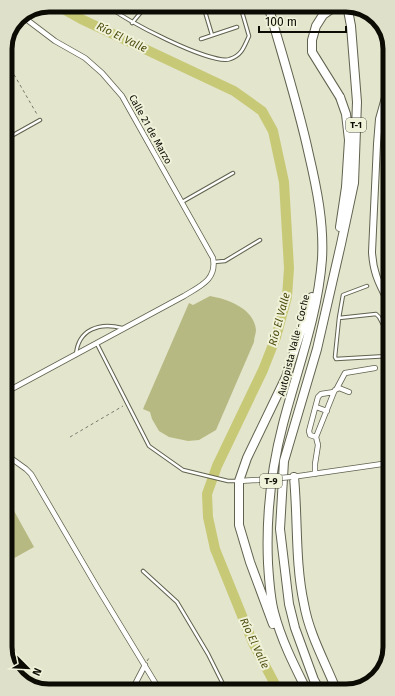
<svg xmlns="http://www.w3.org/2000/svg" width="395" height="696" viewBox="0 0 395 696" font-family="'Fira Sans',sans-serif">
<rect width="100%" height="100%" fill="#e3e5cd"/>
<!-- green -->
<path fill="#b7b982" d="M210,296C227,299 254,308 256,330C256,333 254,338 254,342L216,430L199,440L188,441L169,437L159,431L152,419L150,412L143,409L189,303L193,305Z
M8,500L34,547L9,561Z"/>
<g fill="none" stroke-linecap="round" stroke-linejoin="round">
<!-- river -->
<path stroke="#c7c976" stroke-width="10" d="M56,5L81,19L234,91L262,111L273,131L284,182L289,268L287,297L276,337L263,370L217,466L207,494L208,517L215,549L253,643L277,688"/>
<defs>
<path id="service" d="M107,5C121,19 213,66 230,59C242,55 244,47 249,36L240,5
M203,5L212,35
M132,23L147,5
M201,39L237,27
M6,139L40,120
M182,202L233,173
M214,262L225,261L260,240
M367,286L343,295L339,318L335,357L336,359L388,356
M339,318L376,314L379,317L388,334
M97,344L149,446L183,470L228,481H237
M76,355C78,329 100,322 122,328
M143,571L177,602L208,654L225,688"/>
<path id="minor" d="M337,388L345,373L375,368
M8,391L184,296C200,286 217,280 213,258L122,96L102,73L85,58L55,41L22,16
M316,407L327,411
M316,437L310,435L309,431L318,397L321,394L334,392
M8,456L26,469L31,474L97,587L159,689
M315,474V464L318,445L316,437L334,392L335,390L339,388L349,392
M292,477L389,463
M239,481L258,480
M132,690L145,665"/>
<path id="secondary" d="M386,94L379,119L377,144L372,252C373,271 378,282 387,299"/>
<path id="motorway" d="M268,5C282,55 298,104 309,155C317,189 324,224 322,259C318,315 297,370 283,424C271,470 266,516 268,563C269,579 270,597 274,612C281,639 293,663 305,687
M340,227L346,187L349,140L346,114L340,97
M294,477C298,519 295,563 304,604C309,633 324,660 335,687
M273,624L250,562L239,525V481L247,458L286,377L312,297
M318,687L314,680L295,628L289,604L280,529L284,461L317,349L341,244L354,183L357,102L351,26L347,5"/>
</defs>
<!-- service casing -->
<use href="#service" stroke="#61624e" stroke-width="4.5"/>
<!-- minor casing -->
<use href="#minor" stroke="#61624e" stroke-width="6"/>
<!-- secondary casing -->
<use href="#secondary" stroke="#61624e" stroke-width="8"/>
<!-- motorway casing -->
<use href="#motorway" stroke="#61624e" stroke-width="10"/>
<!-- path -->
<path stroke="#797a6b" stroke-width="1" stroke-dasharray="3 3" stroke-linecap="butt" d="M5,59L38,116
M70,437L123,406
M147,661L149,658"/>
<!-- service -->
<use href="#service" stroke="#fff" stroke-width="2.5"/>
<!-- minor -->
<use href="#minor" stroke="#fff" stroke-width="4.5"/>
<!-- secondary -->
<use href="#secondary" stroke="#fff" stroke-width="6"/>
<!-- motorway -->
<use href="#motorway" stroke="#fff" stroke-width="8"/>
<defs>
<path id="minor-bridge" d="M258,480L291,477"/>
<path id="motorway-bridge" d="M340,97L312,52V40L316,26L323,15L333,8L350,6"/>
</defs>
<!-- minor-bridge casing -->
<use href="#minor-bridge" stroke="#61624e" stroke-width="6" stroke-linecap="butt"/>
<!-- motorway-bridge casing -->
<use href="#motorway-bridge" stroke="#61624e" stroke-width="10" stroke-linecap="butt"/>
<!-- minor-bridge -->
<use href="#minor-bridge" stroke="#fff" stroke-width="4.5"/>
<!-- motorway-bridge -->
<use href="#motorway-bridge" stroke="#fff" stroke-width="8"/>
</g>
<g text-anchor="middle" stroke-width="4" stroke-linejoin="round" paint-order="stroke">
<!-- shield labels -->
<g fill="#f1f2da" stroke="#515145" stroke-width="1">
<rect x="346" y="118" width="20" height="14" rx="3"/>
<rect x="260" y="474" width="22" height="14" rx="3"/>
</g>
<g font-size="9" font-weight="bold" fill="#0c0c05">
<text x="356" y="128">T-1</text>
<text x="271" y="484">T-9</text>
</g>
<!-- street labels -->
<g font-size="10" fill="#0c0c05" stroke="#f1f2da">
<text transform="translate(151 129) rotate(61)" y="4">Calle 21 de Marzo</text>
<text transform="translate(293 345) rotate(-76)" y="4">Autopista Valle - Coche</text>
</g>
<!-- water labels -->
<g font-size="11" font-style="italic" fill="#4c4c0c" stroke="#f1f2da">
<text transform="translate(122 37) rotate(26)" y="4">Río El Valle</text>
<text transform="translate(279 319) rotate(-75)" y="4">Río El Valle</text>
<text transform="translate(255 643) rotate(65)" y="4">Río El Valle</text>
</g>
</g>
<!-- crop -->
<path d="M0 0H395V696H0ZM49 12H346A37 37 0 0 1 383 49V647A37 37 0 0 1 346 684H49A37 37 0 0 1 12 647V49A37 37 0 0 1 49 12Z" fill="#dfe0c9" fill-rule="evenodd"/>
<path fill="none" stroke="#0c0c05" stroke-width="5" d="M49 12H346A37 37 0 0 1 383 49V647A37 37 0 0 1 346 684H49A37 37 0 0 1 12 647V49A37 37 0 0 1 49 12Z"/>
<!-- north arrow -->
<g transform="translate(28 668) rotate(114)" stroke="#f1f2da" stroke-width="3" paint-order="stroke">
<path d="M0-3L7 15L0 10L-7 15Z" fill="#0c0c05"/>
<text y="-6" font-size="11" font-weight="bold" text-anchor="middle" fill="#0c0c05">N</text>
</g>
<!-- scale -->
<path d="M259 26v6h87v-6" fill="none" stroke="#0c0c05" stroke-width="2"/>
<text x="265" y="26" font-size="12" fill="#0c0c05" stroke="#f1f2da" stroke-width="3" paint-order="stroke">100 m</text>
</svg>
